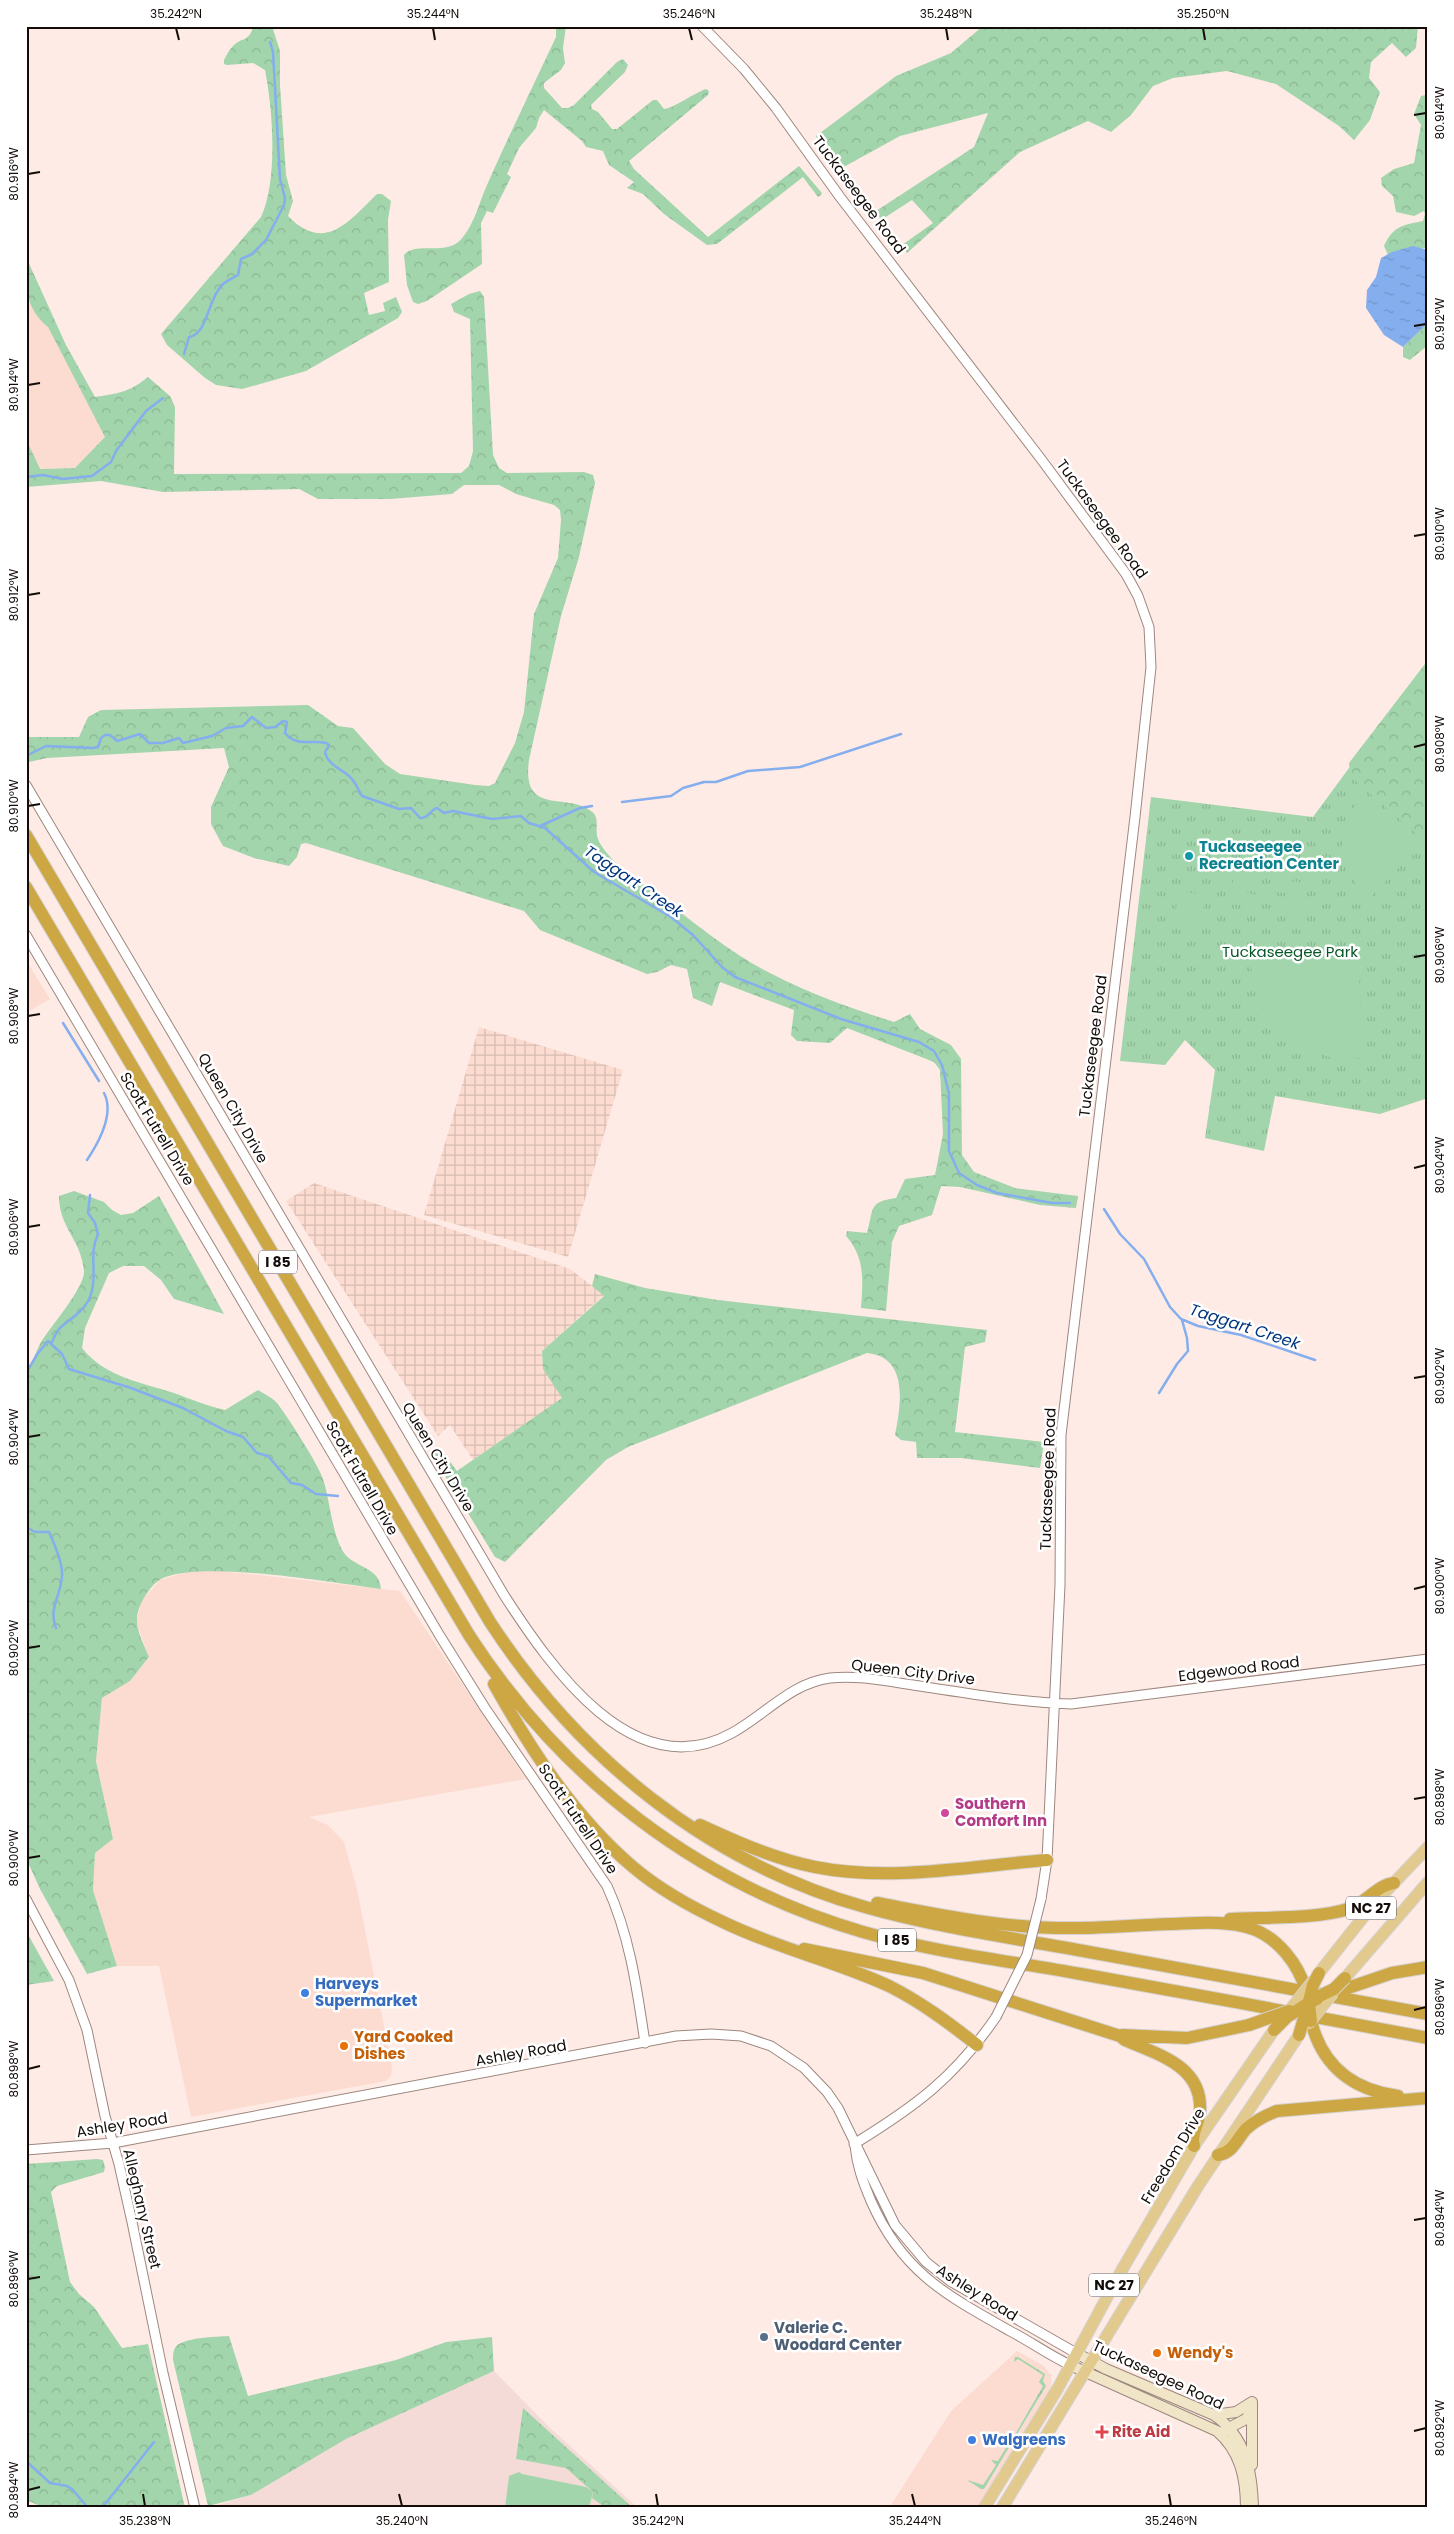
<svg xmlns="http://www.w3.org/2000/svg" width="1454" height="2534" viewBox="0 0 1454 2534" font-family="Poppins,sans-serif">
<defs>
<pattern id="industrial-grid" width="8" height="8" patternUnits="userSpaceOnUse" patternTransform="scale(1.25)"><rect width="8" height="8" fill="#fcdcd1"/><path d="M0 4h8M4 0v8" fill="none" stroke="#d7bcb2"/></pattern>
<pattern id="grass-tufts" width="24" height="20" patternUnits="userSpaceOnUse" patternTransform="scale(1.25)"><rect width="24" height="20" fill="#a2d5ac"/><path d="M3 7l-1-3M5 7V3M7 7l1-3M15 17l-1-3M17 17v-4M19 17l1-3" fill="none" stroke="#8bb693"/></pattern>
<pattern id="forest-crowns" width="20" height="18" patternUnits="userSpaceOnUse" patternTransform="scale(1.25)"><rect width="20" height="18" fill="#a2d5ac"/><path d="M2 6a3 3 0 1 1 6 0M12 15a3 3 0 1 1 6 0" fill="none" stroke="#8bb693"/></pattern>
<pattern id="water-ripples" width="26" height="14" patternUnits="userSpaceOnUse" patternTransform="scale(1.25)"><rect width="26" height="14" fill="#84aeed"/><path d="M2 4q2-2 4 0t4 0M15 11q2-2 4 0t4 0" fill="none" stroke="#7194ca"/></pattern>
</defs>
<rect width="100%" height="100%" fill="#ffebe5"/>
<!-- built -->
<path fill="#fcdcd1" d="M26,274L110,439L75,468L26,469Z
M26,960L50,999L26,1013Z
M189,1571H222L400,1591L526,1779L309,1817L328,1825L344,1842L357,1889L392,2067L391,2076L386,2081L191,2117L159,1966H117L93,1890L95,1853L113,1839L96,1760L102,1698L130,1681L149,1658L136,1621L142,1600L160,1580Z
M1017,2351L1044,2366L1051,2375V2387L977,2508H889L951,2411Z"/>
<!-- industrial -->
<path fill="url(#industrial-grid)" d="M479,1027L623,1070L568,1257L424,1215Z
M314,1183L570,1269L604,1295L542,1351L543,1369L563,1398L473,1460L450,1425L438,1436L286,1201Z"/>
<!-- education -->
<path fill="#f5dbd7" d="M494,2371L548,2426L638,2508H208L251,2495L346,2439Z"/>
<!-- grass -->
<path fill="url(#grass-tufts)" d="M1349,768L1428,834V1098L1380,1114L1275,1096L1264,1151L1205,1138L1215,1070L1185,1040L1165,1065L1120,1061L1151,797L1313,817Z
M1015,2357H1018L1045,2374L1043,2381L1046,2386L984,2489H981L967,2480L983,2485L996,2465L991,2460L998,2461L1010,2441L1006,2436L1013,2438L1043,2386L1039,2382L1043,2375L1018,2359L1014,2362Z"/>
<!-- forest -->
<path fill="url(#forest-crowns)" d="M254,26H272L280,51V85L286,175L293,201L288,216C325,254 349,221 377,194H382L391,201L388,220L389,282L364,293L369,315L385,311L383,303L396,297L402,312L398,318L306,371L242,389L216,385L205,378L167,345L161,334L261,217C278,181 273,110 265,70L253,63L227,65L224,64V60C226,56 229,50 233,46C243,36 247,44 254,26Z
M556,26H566L563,48L565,63L561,70L544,83V88L562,108H568L574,105L617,62L623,59L628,65L625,72L591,105L592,109L598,112L612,129H617L653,100H657L664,109C674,108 694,93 706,89L709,91L708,95L629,161L634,169L708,237L799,166L822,193L821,195L818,197L803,177L717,244L707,245L664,214L643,194L627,188L634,182L609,165L603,151L586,147L582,141L544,110L539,118L536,128L519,148L507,174L511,177L493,213L487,211L481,223L482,264L427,301L418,304L413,302L407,285L404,255C416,240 448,258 463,237C475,222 479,203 487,185C509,135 533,86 556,37Z
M983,26H1418L1416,48L1406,57L1392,43L1371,62L1369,78L1380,92L1370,120L1354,140L1339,126L1276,84L1227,71L1173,78L1153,86L1131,115L1111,132L1088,121L1020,152L907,253L902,245L933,223L912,200L881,220L876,211L974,147L988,113L900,136L840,169L829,165L816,136L896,76L951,53Z
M1426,95L1428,97V250L1425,248L1388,255L1384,246C1393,226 1403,225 1423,221L1425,214L1424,211L1414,216L1396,212L1393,196L1382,186L1381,178L1394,169L1414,163L1421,125L1414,114L1421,96Z
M26,257L66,345L95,397C119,393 128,393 148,377L170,396L175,407L174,474L461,473L469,466L473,451L470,319L454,312L451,304L469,294L480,291L484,297L493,455L499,468L507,473L584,472L593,475L595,483L579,557L561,616L529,760C521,817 568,792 591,811C601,818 594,829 598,839C600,846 611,858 616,863C633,878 653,891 671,905C703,930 737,957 774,975C812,995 854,1009 894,1022L910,1014L920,1029L951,1045L961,1059L962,1155L974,1172L1015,1188L1078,1196L1076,1208L1040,1205L960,1187L941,1186L932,1215L899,1226L892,1242L886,1311L861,1308C863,1280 865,1257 846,1236L847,1231L867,1233C874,1208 868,1202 896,1198L905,1179L935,1175L943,1134L940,1070L934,1062L847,1028L830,1043L797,1041L791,1035L794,1010L720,982L712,1006L693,998L687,969L671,965L657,972L647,974L540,930L524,911L306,843L301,844L297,857L289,866L254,858L223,846L211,824V807L229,767L224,748L47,758L29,762L26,758V737H79L88,717L101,710L308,705L338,726L353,728L385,764L400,774L475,785L489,786L495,783L515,743L524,712L534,614L558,558L561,520L560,510L554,505L516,494L499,485H464L452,494L390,499H318L299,489L163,492L101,481L26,487V439L40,469L75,468L105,437L48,327C24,307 26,285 26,257Z
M1428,323V345L1410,360L1403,357V347Z
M1428,660V844L1350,776L1349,763Z
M74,1191L104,1202L112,1210L121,1215L133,1213L159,1196L224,1314L174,1299L161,1280L144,1266H123L109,1273L85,1328L82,1348C105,1377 140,1382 174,1393C191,1399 207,1406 225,1410L258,1390C264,1394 273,1398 277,1403C288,1417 318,1464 323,1479C330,1500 332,1535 344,1553C355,1568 380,1567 381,1589C332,1583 200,1559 161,1579C149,1586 136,1608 137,1621C137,1632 145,1647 149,1657L130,1681L102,1698L96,1761L113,1839L95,1853L93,1890L117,1966L87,1974L40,1889L26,1858V1377C31,1366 35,1353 41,1342C51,1326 85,1287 84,1271C81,1239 59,1228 59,1196Z
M595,1274L645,1288L718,1300L987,1330L985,1342L965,1347L955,1432L1044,1442L1040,1468L961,1458H917L916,1442L901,1440L895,1435C901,1405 909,1357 867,1353L628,1447L606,1460L505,1562L495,1557L431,1453L433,1448H440L457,1471L562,1398L543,1369L542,1351L604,1296L592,1286Z
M26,1931L54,1981L26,1985Z
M97,2159L103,2160L105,2167L104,2172L57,2186L51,2192L70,2282L79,2294L94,2307L122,2348L148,2344L185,2508H45L26,2500V2164Z
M229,2336L248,2396L396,2360L446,2342L492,2337L494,2371L346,2439L251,2495L208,2506L173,2360C173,2356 173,2351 175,2348C181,2337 217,2337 229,2336Z
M523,2408L633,2508H606L592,2498L593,2492L566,2468L516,2459Z"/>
<!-- pitch -->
<path fill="#a2d5ac" d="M1365,794L1417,840V848L1369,899C1338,868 1332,827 1365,794Z
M1236,858L1263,861L1261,874L1234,870Z
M1281,863L1308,867L1306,879L1280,876Z
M1234,875L1261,878L1259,890L1232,887Z
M1279,880L1306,883L1304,896L1278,892Z
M1178,891L1205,895L1201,929L1174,926Z
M1232,891L1259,895L1257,907L1230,904Z
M1277,897L1304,900L1302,912L1276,909Z
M1350,952L1359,961L1361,1058C1317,1065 1270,1033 1255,991C1252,982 1252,971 1250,961Z
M519,2472L522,2474L586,2487L593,2492L589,2508H505L509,2476Z"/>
<!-- water -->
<path fill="url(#water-ripples)" d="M1413,246L1428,250V323L1403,347L1384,335L1366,308L1367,290L1376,277L1381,258L1392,252Z"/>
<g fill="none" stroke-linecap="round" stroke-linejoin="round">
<!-- stream -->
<path stroke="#84aeed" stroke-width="2.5" d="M184,354L189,337C208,334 207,300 222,285C226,281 233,278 238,275L241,259L252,254L266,240L284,205L285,198L280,179L273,52L270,42
M26,477L43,475L63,479L92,476L111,462L116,451L146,411L163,398
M26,756L46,746L93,748L98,747L101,738L105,735H110L117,741L140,734L149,743H163L179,738L183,743L212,736L226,728L243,726L252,717L266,728L275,727L283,721L287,722L285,733C297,748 313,739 326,743L329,745L325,752C328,766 343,769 351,778C356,783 358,790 362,796L399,809L411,808L420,818C428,819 430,810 437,808L444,813L453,811L492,819L521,816L529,823L545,828L594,872L671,917L693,935L722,967L735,977L841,1019L919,1042L934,1051L942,1065L949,1094V1151L959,1173L977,1185L997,1193L1052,1203H1070
M622,802L671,796L683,788L704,782H716L748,771L800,767L901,734
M540,826L580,808L592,806
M63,1023L99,1081
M87,1160C99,1142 115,1114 104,1093
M1104,1209L1120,1234L1144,1259L1170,1307L1181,1319L1198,1326L1241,1335L1315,1360
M51,1344C54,1339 56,1331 61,1327C73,1317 86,1310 91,1294C98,1273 88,1255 98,1234L95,1223L88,1213L90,1195
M26,1373L38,1353L48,1341L62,1354L69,1369L131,1388L183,1408L226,1431L243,1437L257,1453L268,1456L291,1483L302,1485L316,1494L338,1496
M1159,1393L1177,1364L1188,1351L1187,1338L1182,1320
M26,1527L35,1532H49C54,1543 63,1565 62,1576C61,1595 48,1609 56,1628
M26,2461L50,2483L67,2486L73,2490L88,2508
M102,2508L154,2442"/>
<defs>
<path id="tertiary" d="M702,26L744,69L776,108L840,197L1041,459L1126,574L1138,596L1149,627L1151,667L1135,817L1061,1435L1060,1585L1047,1860L1041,1899
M26,785L504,1595C550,1666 633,1788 732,1733C765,1715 791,1683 830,1678C858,1675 886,1681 913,1685C965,1693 1018,1702 1071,1704L1428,1659
M26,935L440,1636L485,1708L607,1886C630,1936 637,1989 645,2043
M26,1899L69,1980L87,2030L105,2116L119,2164L132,2222L163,2373L195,2508
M854,2144C916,2106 955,2077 996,2017
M855,2146C857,2166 863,2182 871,2201C902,2272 946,2295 1010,2331C1031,2342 1049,2355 1070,2365
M26,2150L113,2143L676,2036L711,2034L741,2036L771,2046L804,2068L827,2092L838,2108L895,2225L926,2262L950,2281L1076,2353"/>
<path id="secondary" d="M1076,2353L1106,2369L1214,2415C1246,2437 1252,2471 1253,2508
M1070,2365L1217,2431C1240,2451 1246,2477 1246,2508
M1252,2402V2465
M1214,2415L1236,2412L1252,2402
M1225,2430L1246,2419L1252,2410"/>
<path id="primary" d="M1319,1973L1372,1906L1428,1847
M1339,1985L1428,1882
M984,2508L1058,2388L1119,2275L1194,2146L1274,2030
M1002,2508L1198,2186L1299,2035"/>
<path id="motorway" d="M26,835L490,1622C578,1757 708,1863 865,1907C939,1928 1014,1938 1089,1952C1202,1972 1315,1993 1428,2014
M26,887L469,1635C562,1779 698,1884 863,1932C934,1952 1008,1961 1081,1974C1197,1995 1312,2016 1428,2038
M494,1684C531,1750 575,1818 633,1867C660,1890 691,1907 723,1922C776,1948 835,1961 889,1986C921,2002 949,2023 977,2045
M700,1825C737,1842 775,1859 815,1867C890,1882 971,1866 1047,1860
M877,1903C936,1914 997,1927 1057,1928C1095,1929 1133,1925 1170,1924C1198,1923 1227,1920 1253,1929C1279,1939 1298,1964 1306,1990
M1230,1919C1263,1917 1318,1919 1348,1909C1365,1904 1377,1885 1394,1883
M804,1949L923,1973L1120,2036L1125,2040C1159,2055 1203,2066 1200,2112C1199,2124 1190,2134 1194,2146
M1333,1993L1392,1973L1428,1967
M1311,2021C1322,2066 1353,2090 1398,2096
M1122,2035L1187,2038L1249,2025
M1218,2155C1233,2153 1237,2139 1246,2129C1255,2121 1266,2115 1277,2111L1428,2098"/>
</defs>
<!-- tertiary casing -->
<use href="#tertiary" stroke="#9d877f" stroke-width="11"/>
<!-- secondary casing -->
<use href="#secondary" stroke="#9d877f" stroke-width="12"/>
<!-- primary casing -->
<use href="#primary" stroke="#d5d3d3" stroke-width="13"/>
<!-- motorway casing -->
<use href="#motorway" stroke="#d5d3d3" stroke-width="14"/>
<!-- tertiary -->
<use href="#tertiary" stroke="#fff" stroke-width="9"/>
<!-- secondary -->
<use href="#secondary" stroke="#f0e5c7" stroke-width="10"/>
<!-- primary -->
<use href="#primary" stroke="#e2ca8f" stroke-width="11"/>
<!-- motorway -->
<use href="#motorway" stroke="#cea745" stroke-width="12"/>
<defs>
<path id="tertiary-bridge" d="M996,2017L1027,1955L1041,1899"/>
<path id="primary-bridge" d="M1285,2016L1314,1980
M1308,2024L1333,1993"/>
<path id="motorway-bridge" d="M1309,2001L1334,1989L1345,1978
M1309,2001L1313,1985L1319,1973
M1311,2021L1309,2003L1317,1999
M1249,2025L1289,2011
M1274,2030L1287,2017L1307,2004
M1299,2035L1307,2008"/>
</defs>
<!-- tertiary-bridge casing -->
<use href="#tertiary-bridge" stroke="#9d877f" stroke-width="11" stroke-linecap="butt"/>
<!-- primary-bridge casing -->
<use href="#primary-bridge" stroke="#d5d3d3" stroke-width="13" stroke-linecap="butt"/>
<!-- motorway-bridge casing -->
<use href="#motorway-bridge" stroke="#d5d3d3" stroke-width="14" stroke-linecap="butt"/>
<!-- tertiary-bridge -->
<use href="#tertiary-bridge" stroke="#fff" stroke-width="9"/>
<!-- primary-bridge -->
<use href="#primary-bridge" stroke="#e2ca8f" stroke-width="11"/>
<!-- motorway-bridge -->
<use href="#motorway-bridge" stroke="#cea745" stroke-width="12"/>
</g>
<!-- ticks -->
<path fill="none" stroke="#130c09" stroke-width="2" d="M176,28L179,40M433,28L435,40M689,28L692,40M946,28L948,40M1203,28L1205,40M1414,115L1426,113M28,174L40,172M1414,326L1426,324M28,385L40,383M1414,536L1426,534M28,595L40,593M1414,747L1426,744M28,806L40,804M1414,957L1426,955M28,1016L40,1014M1414,1168L1426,1165M28,1227L40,1225M1414,1378L1426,1376M28,1437L40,1435M1414,1589L1426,1586M28,1648L40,1646M1414,1799L1426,1797M28,1858L40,1856M1414,2010L1426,2007M28,2069L40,2066M1414,2220L1426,2218M28,2279L40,2277M1414,2431L1426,2428M28,2490L40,2487M143,2494L145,2506M399,2494L402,2506M656,2494L658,2506M912,2494L915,2506M1169,2494L1171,2506"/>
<!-- markers -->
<circle fill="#0f9aa8" stroke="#fff" stroke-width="2" cx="1189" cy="856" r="5"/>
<circle fill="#d1479c" stroke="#fff" stroke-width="2" cx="945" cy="1813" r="5"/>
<g fill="#3f7fe0" stroke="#fff" stroke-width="2">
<circle cx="305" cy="1993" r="5"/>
<circle cx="972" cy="2440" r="5"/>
</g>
<g fill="#e8710a" stroke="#fff" stroke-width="2">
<circle cx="344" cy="2046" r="5"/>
<circle cx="1157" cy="2353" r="5"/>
</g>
<circle fill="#5c6f8a" stroke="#fff" stroke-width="2" cx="764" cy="2337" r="5"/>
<path fill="#e0444e" stroke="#fff" stroke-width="2" d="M1099.5 2424.5h5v5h5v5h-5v5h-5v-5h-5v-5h5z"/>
<g text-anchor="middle" stroke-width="5" stroke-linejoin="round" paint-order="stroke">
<!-- shield labels -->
<g fill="#fff" stroke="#5a5553" stroke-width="1">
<rect x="259" y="1250.5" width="38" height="23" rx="4"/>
<rect x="1346" y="1896.5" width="50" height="23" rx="4"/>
<rect x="878" y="1928.5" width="38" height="23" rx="4"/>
<rect x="1089" y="2273.5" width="50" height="23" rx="4"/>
</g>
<g font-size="14" font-weight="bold" fill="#130c09">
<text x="278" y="1267">I 85</text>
<text x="1371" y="1913">NC 27</text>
<text x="897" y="1945">I 85</text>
<text x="1114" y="2290">NC 27</text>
</g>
<!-- street labels -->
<g font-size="15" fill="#130c09" stroke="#fff">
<text transform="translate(859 195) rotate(53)" y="5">Tuckaseegee Road</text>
<text transform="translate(1102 519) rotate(54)" y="5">Tuckaseegee Road</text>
<text transform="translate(1093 1046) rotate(-83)" y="5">Tuckaseegee Road</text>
<text transform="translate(233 1108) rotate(60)" y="5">Queen City Drive</text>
<text transform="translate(157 1129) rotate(59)" y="5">Scott Futrell Drive</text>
<text transform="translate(438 1457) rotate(59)" y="5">Queen City Drive</text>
<text transform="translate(362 1478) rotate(60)" y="5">Scott Futrell Drive</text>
<text transform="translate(1048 1479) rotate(-88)" y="5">Tuckaseegee Road</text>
<text transform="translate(1239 1669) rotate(-7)" y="5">Edgewood Road</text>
<text transform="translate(913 1672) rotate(7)" y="5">Queen City Drive</text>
<text transform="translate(578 1819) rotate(56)" y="5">Scott Futrell Drive</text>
<text transform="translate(521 2053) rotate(-10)" y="5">Ashley Road</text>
<text transform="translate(122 2125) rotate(-9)" y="5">Ashley Road</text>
<text transform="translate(1173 2156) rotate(-59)" y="5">Freedom Drive</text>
<text transform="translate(142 2209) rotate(77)" y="5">Alleghany Street</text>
<text transform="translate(977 2293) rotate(32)" y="5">Ashley Road</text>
<text transform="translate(1158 2375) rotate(25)" y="5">Tuckaseegee Road</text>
</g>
<!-- culture labels -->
<g font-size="15" font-weight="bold" fill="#0d838f" stroke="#fff" text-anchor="start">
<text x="1199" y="852">Tuckaseegee<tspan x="1199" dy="17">Recreation Center</tspan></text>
</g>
<!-- park labels -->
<g font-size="15" fill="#075626" stroke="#fff">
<text x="1290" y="957">Tuckaseegee Park</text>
</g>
<!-- hotel labels -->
<g font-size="15" font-weight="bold" fill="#b23c85" stroke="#fff" text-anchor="start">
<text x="955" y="1809">Southern<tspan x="955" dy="17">Comfort Inn</tspan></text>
</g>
<!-- shop labels -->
<g font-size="15" font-weight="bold" fill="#366cbe" stroke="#fff" text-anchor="start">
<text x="315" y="1989">Harveys<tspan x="315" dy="17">Supermarket</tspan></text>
<text x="982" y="2445">Walgreens</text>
</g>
<!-- food labels -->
<g font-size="15" font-weight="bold" fill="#c56008" stroke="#fff" text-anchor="start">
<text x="354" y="2042">Yard Cooked<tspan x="354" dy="17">Dishes</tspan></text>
<text x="1167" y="2358">Wendy's</text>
</g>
<!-- service labels -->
<g font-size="15" font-weight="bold" fill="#4e5e75" stroke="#fff" text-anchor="start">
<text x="774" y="2333">Valerie C.<tspan x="774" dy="17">Woodard Center</tspan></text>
</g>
<!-- health labels -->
<g font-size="15" font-weight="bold" fill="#be3a42" stroke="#fff" text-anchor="start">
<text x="1112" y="2437">Rite Aid</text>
</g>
<!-- water labels -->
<g font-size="16" font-style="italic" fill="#00367e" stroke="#fff">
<text transform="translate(634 881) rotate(34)" y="6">Taggart Creek</text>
<text transform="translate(1245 1326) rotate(18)" y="6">Taggart Creek</text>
</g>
</g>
<!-- border -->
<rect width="1454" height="2534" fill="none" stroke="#ffffff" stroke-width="55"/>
<rect x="28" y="28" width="1398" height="2478" fill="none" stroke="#130c09" stroke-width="2"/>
<g font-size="12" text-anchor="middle" fill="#130c09">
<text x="176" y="18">35.242°N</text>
<text x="433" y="18">35.244°N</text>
<text x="689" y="18">35.246°N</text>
<text x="946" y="18">35.248°N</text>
<text x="1203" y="18">35.250°N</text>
<text transform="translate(1440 113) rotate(-90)" y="4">80.914°W</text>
<text transform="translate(14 174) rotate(-90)" y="4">80.916°W</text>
<text transform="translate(1440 324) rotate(-90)" y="4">80.912°W</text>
<text transform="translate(14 385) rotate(-90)" y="4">80.914°W</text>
<text transform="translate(1440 534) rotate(-90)" y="4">80.910°W</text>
<text transform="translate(14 595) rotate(-90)" y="4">80.912°W</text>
<text transform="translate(1440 744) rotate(-90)" y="4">80.908°W</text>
<text transform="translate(14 806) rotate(-90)" y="4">80.910°W</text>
<text transform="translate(1440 955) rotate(-90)" y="4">80.906°W</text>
<text transform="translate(14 1016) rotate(-90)" y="4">80.908°W</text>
<text transform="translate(1440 1165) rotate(-90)" y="4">80.904°W</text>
<text transform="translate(14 1227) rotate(-90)" y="4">80.906°W</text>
<text transform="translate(1440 1376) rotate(-90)" y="4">80.902°W</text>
<text transform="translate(14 1437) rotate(-90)" y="4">80.904°W</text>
<text transform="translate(1440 1586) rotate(-90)" y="4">80.900°W</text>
<text transform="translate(14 1648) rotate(-90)" y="4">80.902°W</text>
<text transform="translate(1440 1797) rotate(-90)" y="4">80.898°W</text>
<text transform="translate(14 1858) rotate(-90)" y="4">80.900°W</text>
<text transform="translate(1440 2007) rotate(-90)" y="4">80.896°W</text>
<text transform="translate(14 2069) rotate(-90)" y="4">80.898°W</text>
<text transform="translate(1440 2218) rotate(-90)" y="4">80.894°W</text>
<text transform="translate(14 2279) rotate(-90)" y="4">80.896°W</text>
<text transform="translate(1440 2428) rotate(-90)" y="4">80.892°W</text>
<text transform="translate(14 2490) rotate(-90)" y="4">80.894°W</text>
<text x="145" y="2525">35.238°N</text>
<text x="402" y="2525">35.240°N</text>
<text x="658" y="2525">35.242°N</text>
<text x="915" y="2525">35.244°N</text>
<text x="1171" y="2525">35.246°N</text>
</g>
</svg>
